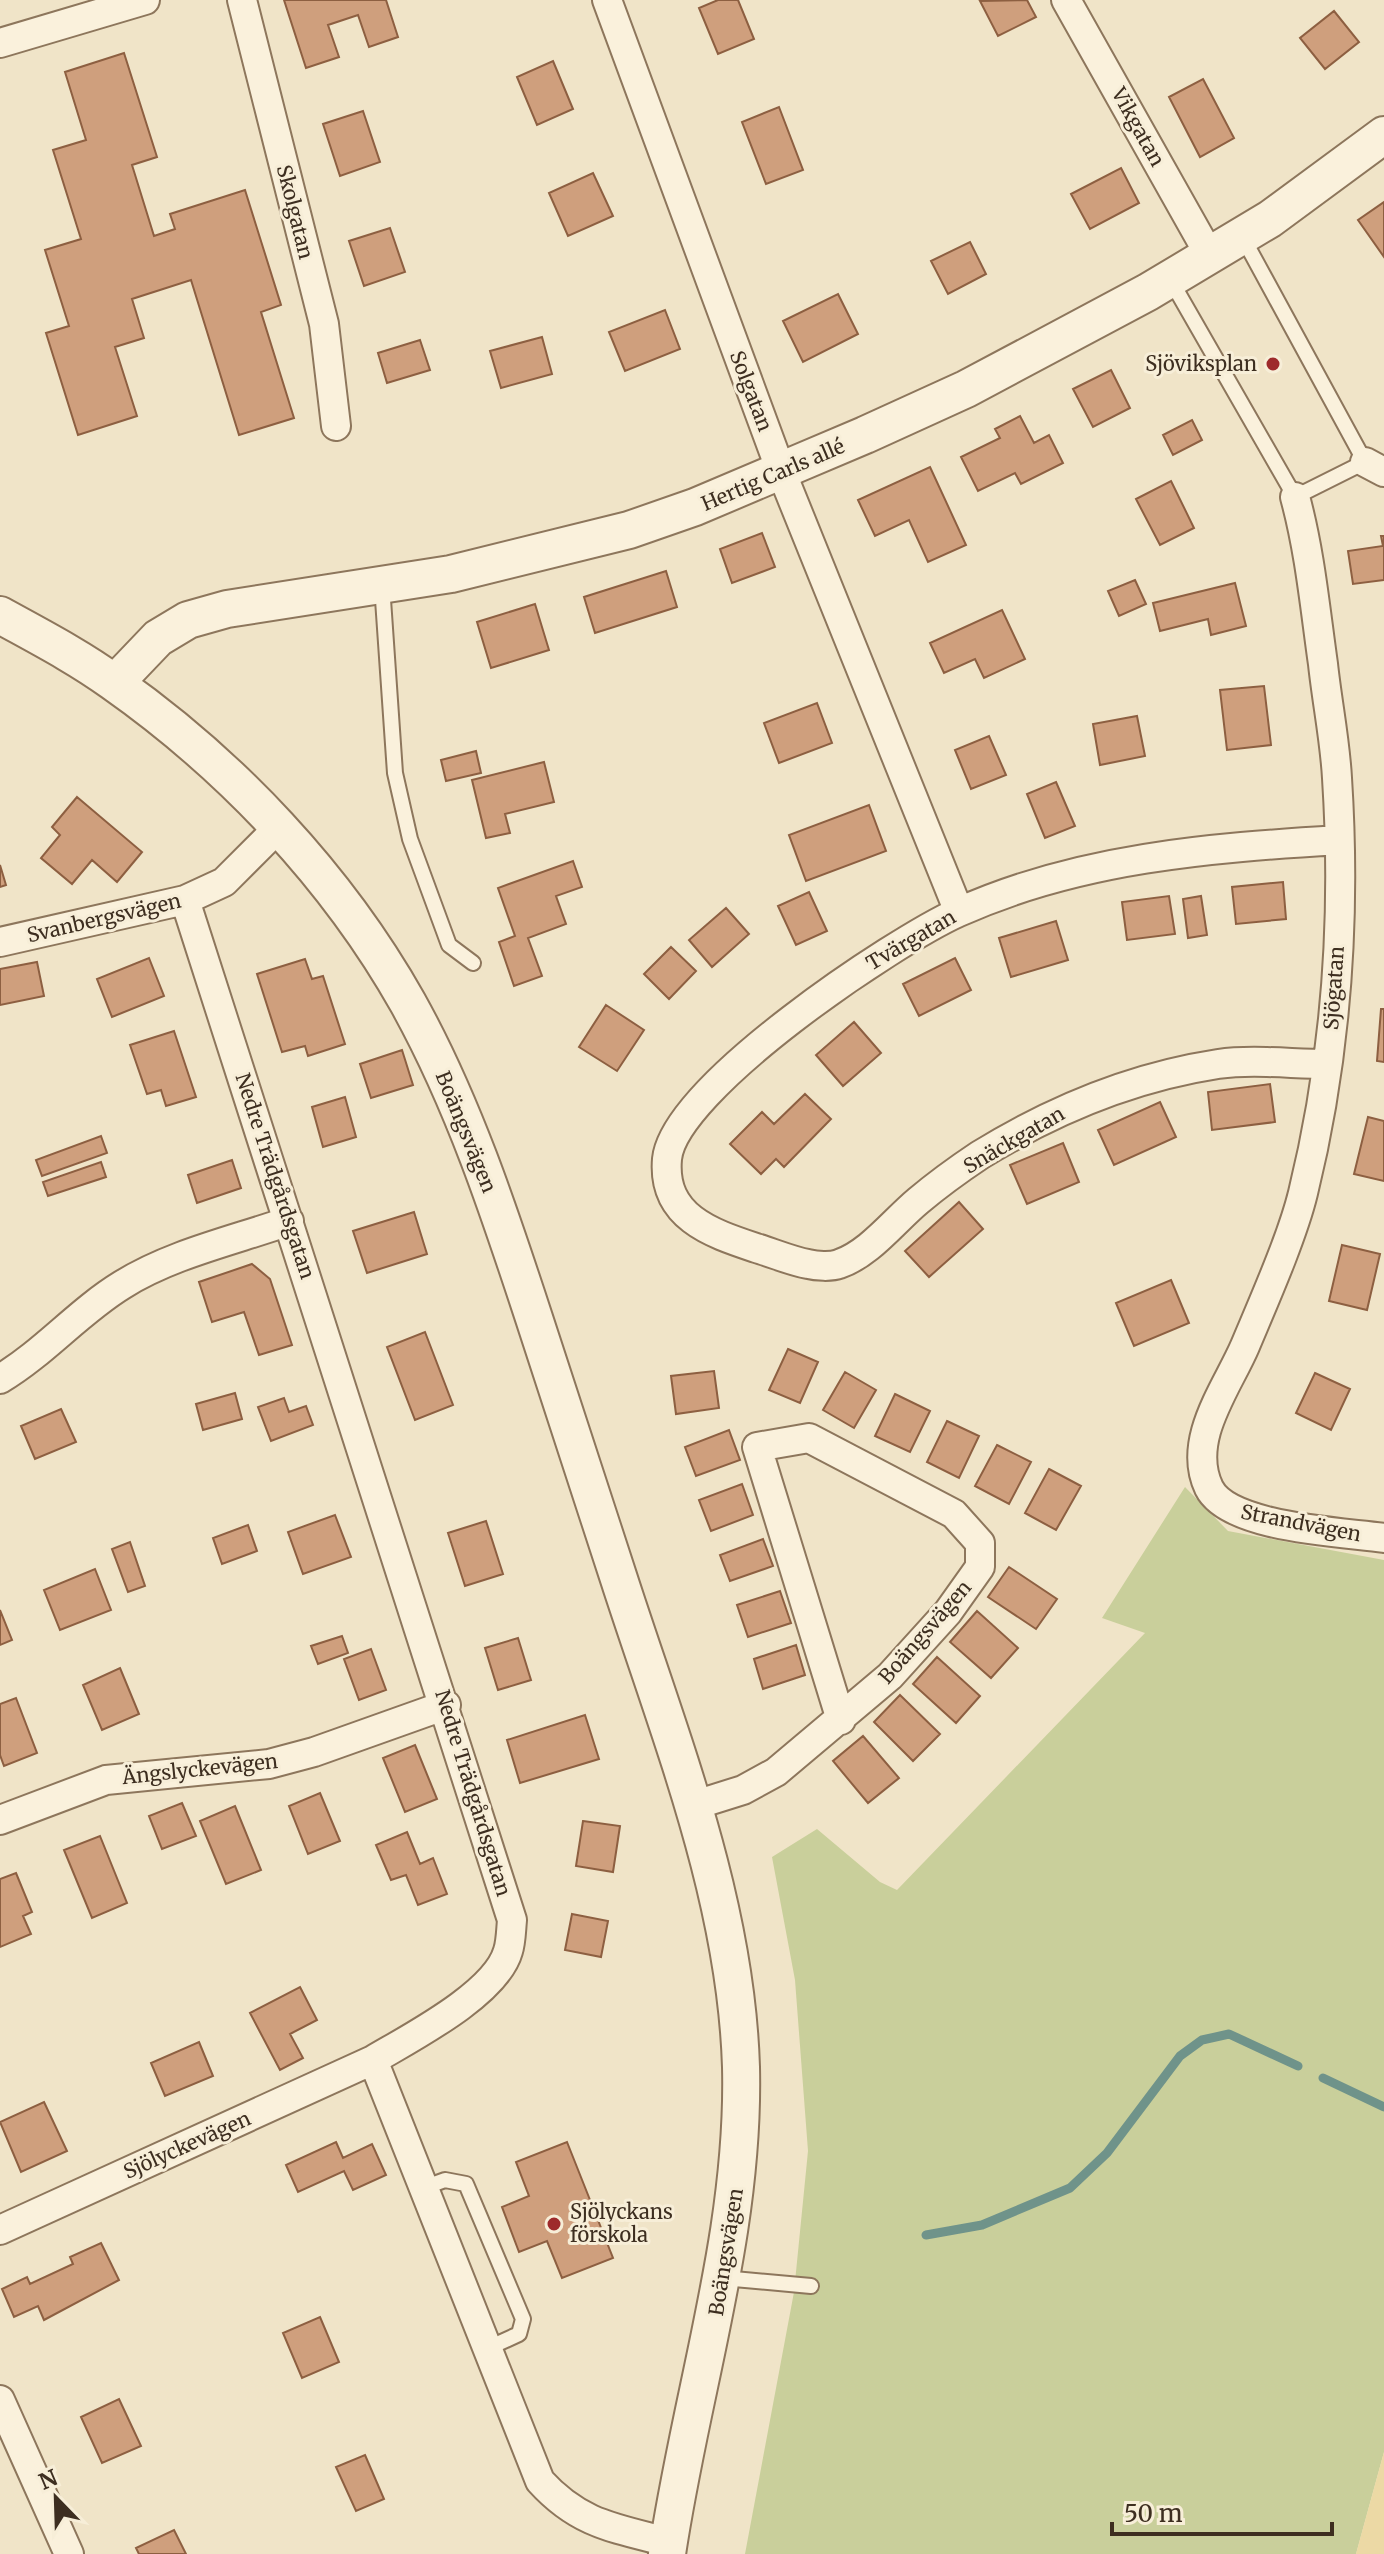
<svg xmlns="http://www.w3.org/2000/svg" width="1384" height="2554" viewBox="0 0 1384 2554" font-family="Merriweather,serif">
<rect width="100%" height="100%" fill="#f0e4c8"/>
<!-- green -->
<path fill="#c9cf9b" d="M1185,1487L1228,1531L1384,1560V2452L1356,2554H745L794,2292L808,2151L795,1980L772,1857L817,1829L880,1882L897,1890L1145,1633L1102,1618Z"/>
<!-- sand -->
<path fill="#ecd9a5" d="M1384,2452V2554H1356Z"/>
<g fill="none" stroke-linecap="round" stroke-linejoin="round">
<!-- stream -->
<path stroke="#6f938a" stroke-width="9" d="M1323,2078L1384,2107
M926,2235L982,2225L1070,2188L1107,2153L1180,2056L1202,2040L1229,2034L1298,2066"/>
</g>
<!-- building -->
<path fill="#cf9f7d" stroke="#8d5f41" stroke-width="2" d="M284,0H386L398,37L369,47L358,15L328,25L339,57L306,68Z
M718,0H738L754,39L718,54L699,8Z
M1027,0L1036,17L998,36L980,1Z
M1334,11L1359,42L1325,69L1300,38Z
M124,53L157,157L132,165L154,236L175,229L170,214L245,190L281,305L261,312L294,418L239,435L191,280L132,299L144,338L115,347L137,416L78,435L46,333L69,326L45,250L81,239L53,150L86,140L65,72Z
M553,61L573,109L537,125L517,77Z
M1203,79L1234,138L1200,157L1169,97Z
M779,107L803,170L766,184L742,122Z
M363,111L380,162L340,176L323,124Z
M1121,168L1139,203L1090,229L1071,194Z
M593,173L613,216L568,236L549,193Z
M1384,202V257L1358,220Z
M390,228L405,272L364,286L349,241Z
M970,242L986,274L948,294L931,261Z
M838,294L858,334L803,362L783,321Z
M665,310L680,349L625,371L609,332Z
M542,337L552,374L501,388L490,351Z
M420,340L430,370L387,383L378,353Z
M1111,370L1130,408L1093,427L1073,389Z
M1020,416L1034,443L1049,435L1063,463L1021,484L1015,473L978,491L961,457L1000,438L995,429Z
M1192,420L1202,440L1173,455L1163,435Z
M930,467L966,545L928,562L909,520L875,536L858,500Z
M1171,481L1194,528L1160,545L1136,499Z
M762,533L775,567L732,583L720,549Z
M1381,536H1384V580L1353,584L1348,551L1383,546Z
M666,571L677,607L595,633L584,597Z
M1135,580L1146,604L1119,616L1108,591Z
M1235,583L1246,626L1211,635L1208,619L1160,631L1153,603Z
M535,604L549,650L491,668L477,622Z
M1002,610L1025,659L984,678L975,659L944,673L930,643Z
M1264,686L1271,745L1227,750L1220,690Z
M817,703L832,743L779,763L764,723Z
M1137,716L1145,756L1100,765L1093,724Z
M989,736L1006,775L971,789L955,750Z
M476,751L481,773L446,781L441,760Z
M544,762L554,802L505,814L510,833L486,838L472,780Z
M1056,782L1075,826L1045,838L1027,794Z
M77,797L142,852L117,882L92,860L72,884L41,858L60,835L52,827Z
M869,805L886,851L806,881L789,835Z
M573,861L582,887L556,896L566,924L528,938L542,976L514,986L499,942L515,936L498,888Z
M0,865L6,885L0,887Z
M1283,882L1286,919L1236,924L1232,887Z
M809,892L827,931L796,945L778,906Z
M1169,896L1175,934L1127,940L1122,902Z
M1201,896L1207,935L1188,938L1183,899Z
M726,908L749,934L712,967L689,940Z
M1056,921L1068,960L1011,977L999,938Z
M671,947L696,971L669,999L644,974Z
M149,958L164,996L112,1017L97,979Z
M955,958L971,990L919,1016L903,984Z
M305,959L312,979L323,976L345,1044L308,1056L305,1046L282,1052L257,974Z
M37,962L44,996L0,1005V969Z
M606,1005L644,1030L617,1071L579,1047Z
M1381,1009H1384V1062L1377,1061Z
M854,1022L881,1053L843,1086L816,1055Z
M174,1031L196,1097L166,1106L161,1090L147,1094L130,1045Z
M402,1050L413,1085L371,1098L360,1064Z
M1270,1084L1275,1122L1212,1130L1208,1092Z
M805,1094L831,1119L784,1167L776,1159L761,1174L730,1144L762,1112L774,1124Z
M345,1097L356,1137L323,1147L312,1107Z
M1160,1102L1176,1137L1114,1165L1098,1130Z
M1368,1117L1384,1121V1181L1354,1174Z
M101,1136L107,1153L42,1176L36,1160Z
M1063,1143L1079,1182L1027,1204L1010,1165Z
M232,1160L241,1188L197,1203L188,1175Z
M101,1162L106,1177L48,1196L43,1182Z
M959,1202L983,1229L929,1277L905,1251Z
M414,1212L427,1254L367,1273L353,1231Z
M1342,1245L1380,1254L1367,1310L1329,1301Z
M252,1264L270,1279L292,1345L259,1355L244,1312L212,1322L199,1282Z
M1171,1280L1189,1323L1134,1346L1116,1303Z
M425,1332L453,1405L415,1420L387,1347Z
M788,1349L818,1362L800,1403L769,1390Z
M714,1371L719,1408L676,1414L671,1376Z
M845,1372L876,1390L854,1428L823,1410Z
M1315,1373L1350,1389L1331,1430L1296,1413Z
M235,1393L242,1419L203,1430L196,1404Z
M895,1394L930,1411L910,1452L875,1436Z
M284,1398L289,1412L306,1406L313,1425L271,1441L258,1407Z
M61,1409L76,1442L35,1459L21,1426Z
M947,1421L979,1436L959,1478L927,1462Z
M729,1430L740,1460L696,1476L685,1447Z
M997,1445L1031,1462L1009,1504L975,1486Z
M1049,1469L1081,1486L1056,1530L1025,1513Z
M742,1484L753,1515L711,1531L699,1500Z
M335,1515L351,1557L303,1574L288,1532Z
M486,1521L503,1574L465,1586L448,1533Z
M248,1525L257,1551L222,1564L213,1538Z
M763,1539L773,1566L730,1581L720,1555Z
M130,1542L145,1586L128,1592L112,1549Z
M1009,1567L1057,1599L1036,1629L988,1597Z
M95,1569L111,1610L60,1630L44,1590Z
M780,1591L791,1623L748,1637L737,1605Z
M0,1610L12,1640L0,1645Z
M977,1611L1018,1648L991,1678L950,1642Z
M342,1636L348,1653L318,1664L311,1646Z
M518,1638L531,1680L498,1690L485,1648Z
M796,1645L805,1675L763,1689L754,1659Z
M371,1649L386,1690L359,1700L344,1659Z
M937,1657L980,1696L956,1723L913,1684Z
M120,1668L139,1714L102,1730L83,1685Z
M900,1695L940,1734L913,1761L874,1722Z
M16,1698L37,1753L4,1766L0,1755V1704Z
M585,1715L599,1759L520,1783L507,1740Z
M863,1736L899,1778L868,1803L833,1761Z
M415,1745L437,1799L405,1812L383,1758Z
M320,1793L340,1841L308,1854L289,1806Z
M182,1803L196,1836L162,1849L149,1816Z
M235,1806L261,1870L226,1884L200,1821Z
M583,1821L620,1826L613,1872L576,1866Z
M407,1832L420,1864L433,1858L447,1894L418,1905L406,1875L391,1880L376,1845Z
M100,1836L127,1903L92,1918L64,1850Z
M16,1873L32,1912L23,1916L31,1934L0,1947V1879Z
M572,1914L608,1921L601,1957L565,1950Z
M300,1987L317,2020L290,2034L303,2058L280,2070L250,2013Z
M199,2042L213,2076L165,2096L151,2063Z
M44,2102L67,2151L21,2172L0,2122Z
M336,2142L343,2158L372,2144L386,2175L353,2190L344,2171L298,2192L286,2165Z
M567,2142L613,2258L562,2278L547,2241L519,2252L502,2207L529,2196L516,2162Z
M101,2243L119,2280L44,2320L38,2306L14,2317L2,2289L27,2277L30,2284L73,2264L70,2257Z
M320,2317L339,2362L302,2378L283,2333Z
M119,2399L141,2446L102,2463L81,2417Z
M365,2455L384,2499L356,2511L336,2467Z
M174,2530L186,2554H139L136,2548Z"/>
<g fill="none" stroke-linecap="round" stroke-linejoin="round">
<defs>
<path id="service" d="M1170,279L1295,497L1365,462L1242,236
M382,585L395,773L410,839L449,945L473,963
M423,2188L445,2180L466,2184L523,2319L519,2334L486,2349
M723,2278L811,2286"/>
<path id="minor" d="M242,0L324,324L336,426
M607,0L781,471L959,912
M1066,0L1209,254
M0,43L145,0
M1365,462L1384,472
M1295,497C1310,552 1315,608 1323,664C1327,702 1335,740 1337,778C1346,917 1336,1059 1303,1193C1292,1238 1263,1303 1245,1346C1227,1388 1186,1440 1209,1488C1229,1528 1342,1532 1384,1538
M185,900L512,1920C511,1930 511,1942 508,1951C496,1994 410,2038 373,2060L540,2481C579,2524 614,2528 668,2542
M0,942L185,900L224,882L279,827
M1327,1064C1292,1064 1253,1059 1218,1064C1133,1077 1053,1110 980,1155C959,1169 937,1185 918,1201C893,1222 869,1254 839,1264C831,1267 816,1266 808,1264C791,1261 773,1253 756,1248C711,1233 662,1217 667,1159C674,1088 894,941 959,912C1079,858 1209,848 1339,840
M0,1379C45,1352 78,1312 122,1285C171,1254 235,1240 289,1221
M692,1806L743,1790L776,1772L890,1676L948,1612L980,1567V1543L954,1514L809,1438L757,1447L841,1720
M0,1820L106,1780L269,1764L314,1752L446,1705
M0,2230L373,2060
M0,2400L69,2554"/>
<path id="tertiary" d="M0,615C38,636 77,656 113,682C231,765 337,877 408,1003C463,1102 499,1211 534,1318C562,1405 590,1492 619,1579C670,1737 736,1899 741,2067C745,2234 691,2391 667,2554
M115,683L158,638L188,620L227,609L451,574L629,530L695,507L865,435L966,389L1148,292L1270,219L1384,135"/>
</defs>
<!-- service casing -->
<use href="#service" stroke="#8d765c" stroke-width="18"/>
<!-- minor casing -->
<use href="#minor" stroke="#8d765c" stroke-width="32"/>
<!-- tertiary casing -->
<use href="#tertiary" stroke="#8d765c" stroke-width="40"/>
<!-- service -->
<use href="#service" stroke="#faf1dc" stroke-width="14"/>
<!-- minor -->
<use href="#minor" stroke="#faf1dc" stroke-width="28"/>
<!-- tertiary -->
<use href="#tertiary" stroke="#faf1dc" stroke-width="36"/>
</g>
<!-- markers -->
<g fill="#9e2a2b" stroke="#f7eed8" stroke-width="3">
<circle cx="1273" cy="364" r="8"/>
<circle cx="554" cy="2224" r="8"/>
</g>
<g text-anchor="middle" stroke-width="6" stroke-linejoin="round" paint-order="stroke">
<!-- street labels -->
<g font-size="20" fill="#3d2e20" stroke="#f7eed8">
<text transform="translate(1138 127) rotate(61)" y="7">Vikgatan</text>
<text transform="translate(295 212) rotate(76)" y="7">Skolgatan</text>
<text transform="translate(751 391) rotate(69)" y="7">Solgatan</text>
<text transform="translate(773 475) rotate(-23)" y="7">Hertig Carls allé</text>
<text transform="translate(104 918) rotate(-13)" y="7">Svanbergsvägen</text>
<text transform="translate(911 940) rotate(-30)" y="7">Tvärgatan</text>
<text transform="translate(1334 988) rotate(-86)" y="7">Sjögatan</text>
<text transform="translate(466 1132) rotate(68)" y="7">Boängsvägen</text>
<text transform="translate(1014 1140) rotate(-30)" y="7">Snäckgatan</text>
<text transform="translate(275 1176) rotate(72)" y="7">Nedre Trädgårdsgatan</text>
<text transform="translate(1301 1523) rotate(11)" y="7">Strandvägen</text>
<text transform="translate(925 1632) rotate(-49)" y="7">Boängsvägen</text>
<text transform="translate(200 1769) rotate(-6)" y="7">Ängslyckevägen</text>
<text transform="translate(473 1793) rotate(73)" y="7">Nedre Trädgårdsgatan</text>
<text transform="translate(187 2145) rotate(-24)" y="7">Sjölyckevägen</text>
<text transform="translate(726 2252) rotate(-81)" y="7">Boängsvägen</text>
</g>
<!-- poi labels -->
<g font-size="20" fill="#3d2e20" stroke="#f7eed8" text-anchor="end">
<text x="1257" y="371">Sjöviksplan</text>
<text x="570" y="2219" text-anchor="start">Sjölyckans<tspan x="570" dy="23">förskola</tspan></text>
</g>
</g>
<!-- north arrow -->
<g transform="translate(56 2498) rotate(337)" stroke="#f7eed8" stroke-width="6" paint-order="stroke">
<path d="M0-6L14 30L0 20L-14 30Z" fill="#3d2e20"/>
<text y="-12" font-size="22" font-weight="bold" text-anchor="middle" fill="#3d2e20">N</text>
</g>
<!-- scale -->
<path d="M1112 2522v12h220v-12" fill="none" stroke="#3d2e20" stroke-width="4"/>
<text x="1124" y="2522" font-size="24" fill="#3d2e20" stroke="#f7eed8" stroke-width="6" paint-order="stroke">50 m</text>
</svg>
